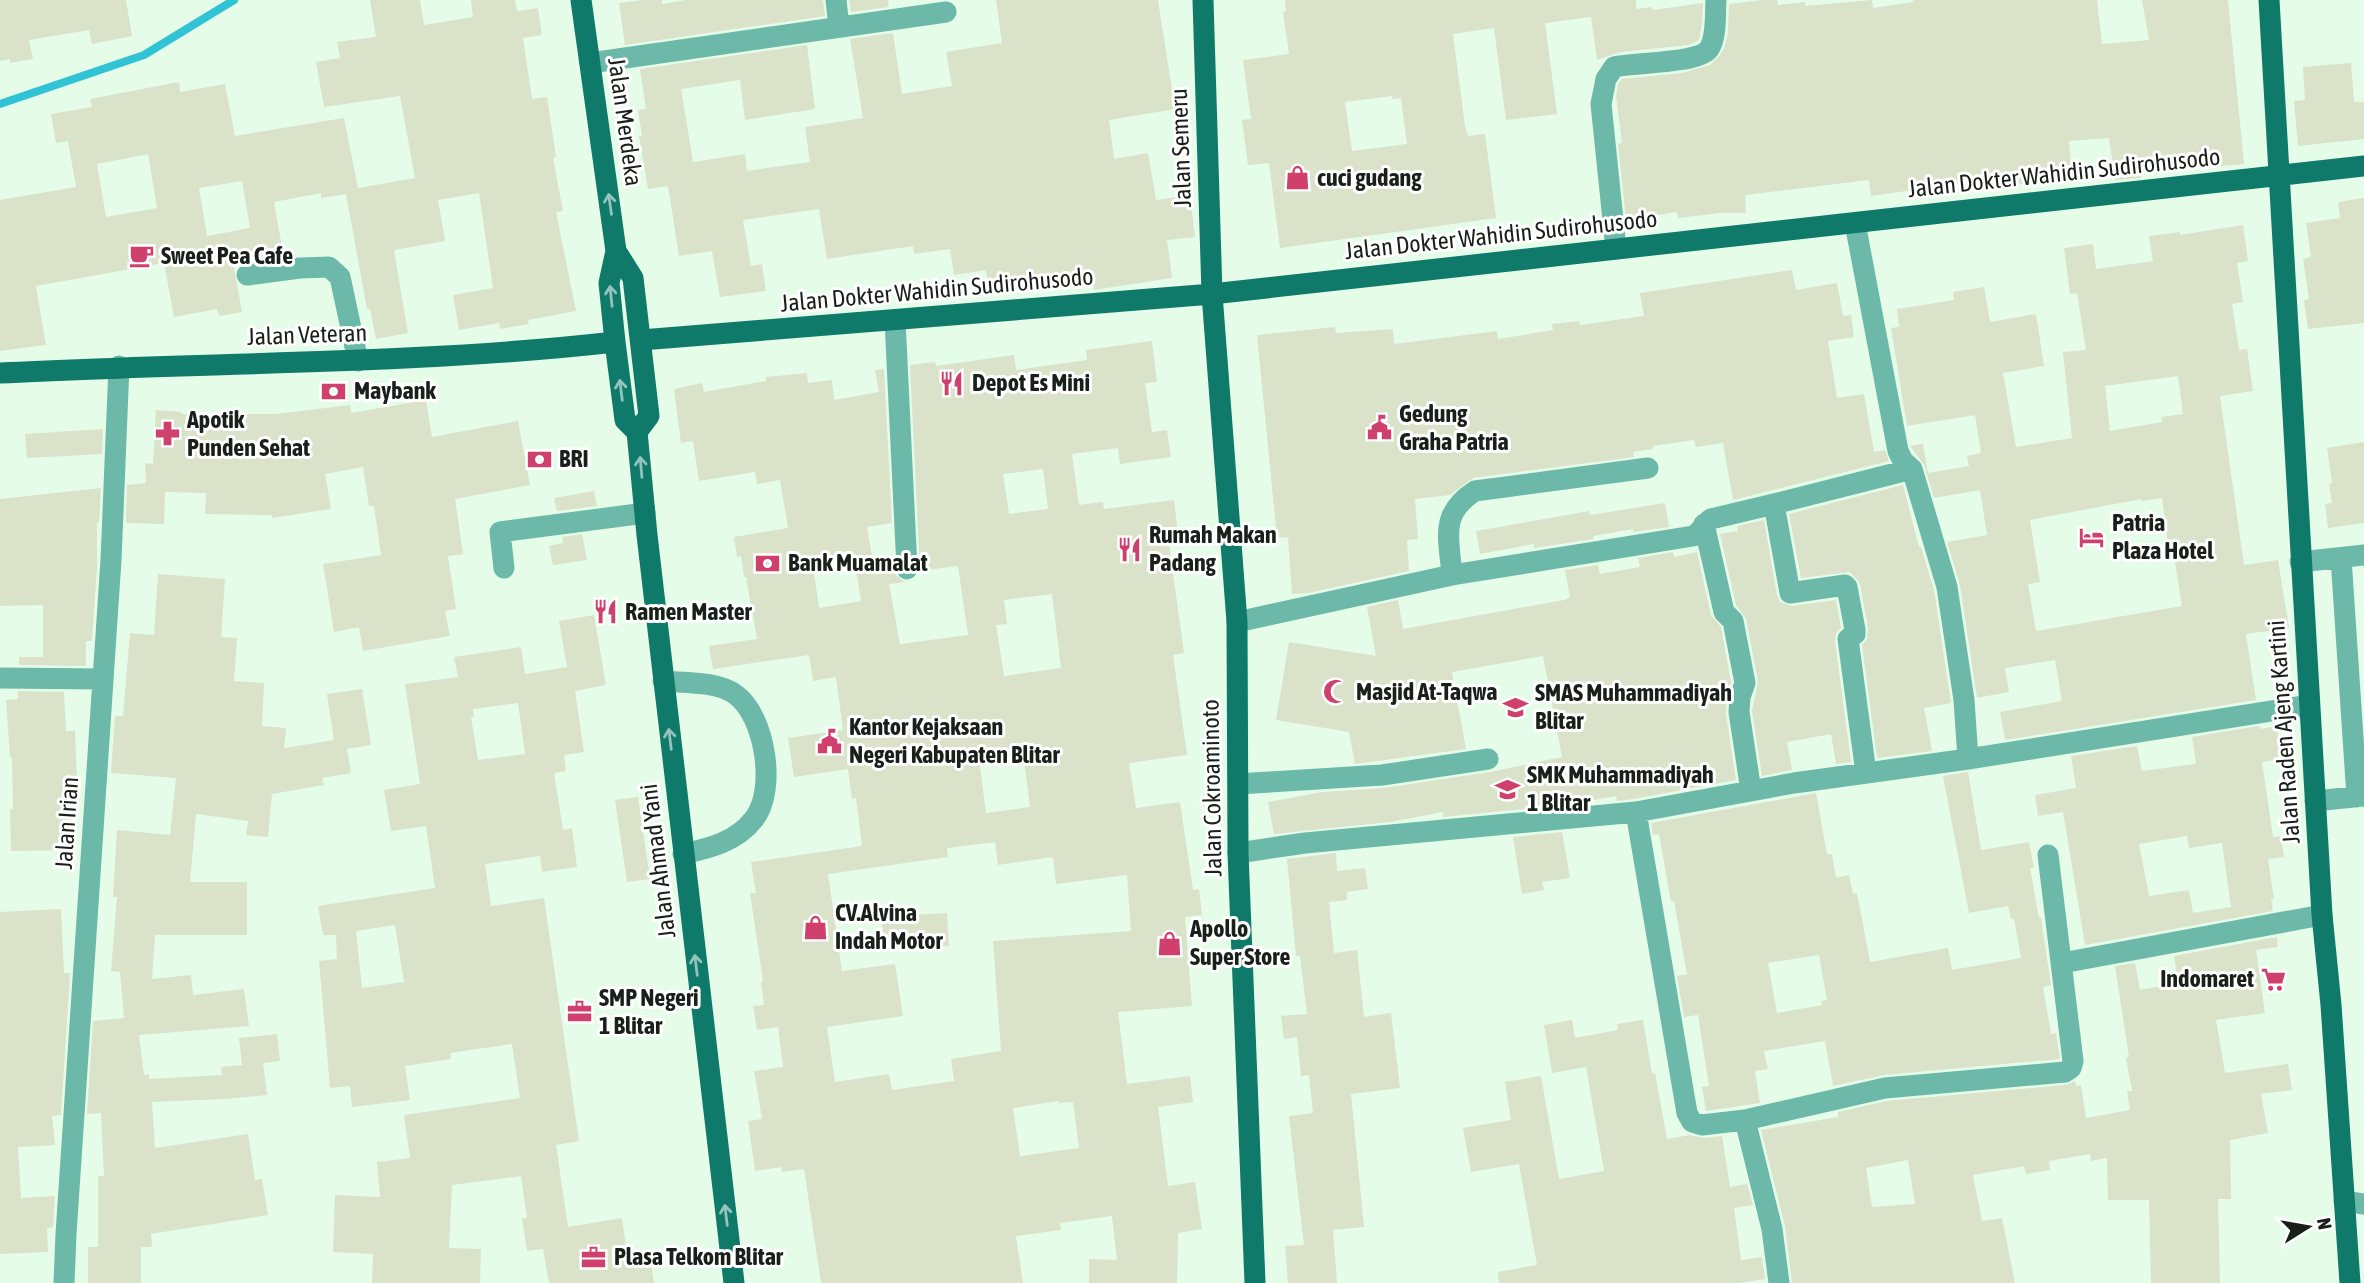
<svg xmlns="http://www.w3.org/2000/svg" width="2364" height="1283" viewBox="0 0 2364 1283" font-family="'Asap Condensed',sans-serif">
<rect width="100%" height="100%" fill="#e5fce9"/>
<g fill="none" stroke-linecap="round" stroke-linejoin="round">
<!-- stream -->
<path stroke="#2fc3d5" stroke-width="8" d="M0,104L144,55L234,0"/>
</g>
<!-- building -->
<path fill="#dae2c9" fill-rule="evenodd" d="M0,0H126L132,36L92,44L89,30L29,40L33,59L10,63V59L0,61Z
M370,0H420L424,25L473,17L471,0H515L517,11L538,8L542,35L523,38L532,99L547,97L556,157L553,158L563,211L556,212L576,311L528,320L529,324L500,329L499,323L459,330L453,295L493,288L479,193L438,200L445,241L394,250L408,333L376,339L370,309H367L346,194L321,198V193L274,202L283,253L233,262L242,312L219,316L217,309L174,317L164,263L36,286L46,345L0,351V200L76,187L68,141L56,143L51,114L92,107L90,99L179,82L180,92L225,84L235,136L344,118L358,188L415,178L400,96L324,107L316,62L340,58L337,42L376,37ZM148,154L157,208L106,217L97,164ZM242,181L250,228L207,236L199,188Z
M642,0H662V4L686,0H823L825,16L625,45L619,3Z
M849,0H888L889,7L851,12Z
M996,0H1158L1175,109L1109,120L1114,159L1148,153L1156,200L1190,195L1195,237L1167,240L1172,278L1094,290L1093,283L989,293L986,270L954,275L950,249L914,254L913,246L827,259L819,209L743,220L751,266L762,264L766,291L720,297L712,251L679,256L668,186L648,189L639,136H642L638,110L646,109L640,69L807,45L815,109L745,120L740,80L681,89L693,162L745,154L747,171L810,162L805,127L863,118L850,39L893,33L902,94L952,86L946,52L1002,43Z
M1285,0H1636V9L1652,7L1653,10L1703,3L1702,24L1699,40L1689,45L1621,52L1597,60L1591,17L1545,23L1557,114L1506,120L1494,28L1453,34L1465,126L1468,136L1485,134L1496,218L1280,248L1269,163L1248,165L1242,120L1251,119L1243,60L1289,54L1283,12L1286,11ZM1392,96V99L1401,98L1407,144L1352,151L1345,102Z
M1762,0H1777L1778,5L1805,2V6L1872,0L1873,8L1913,2V0H2097L2102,44L2149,40L2142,0H2228L2244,164L2140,173L2141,178L2115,180L2109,138L2069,141L2072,177L1992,188L1991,179L1871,196L1869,180L1745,195L1746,213H1720L1678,218L1677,212L1626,220L1618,144L1622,143L1616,96L1618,84L1622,79L1682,73L1710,65L1720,55L1724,48L1728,33L1729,4Z
M2351,63L2354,102H2364V139L2298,146L2294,101L2305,100L2303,67Z
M2364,198V323L2308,329L2304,300L2309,299L2303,259L2311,257L2306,223L2340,218L2338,202Z
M2243,225L2248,261L2237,263L2243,302L2232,304L2239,350L2247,349L2253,391L2220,396L2244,565L2278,560L2289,628L2246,634L2256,700L2005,740L2000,712L2062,701L2055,660L2005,668L2009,692L1977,698L1960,585L1947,542L1987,535L1980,490L1934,498L1924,465L1910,446L1923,444L1928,473L1969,466L1967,456L1981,453L1975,415L1907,426L1891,328L1899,327L1897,309L1954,300L1953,292L1984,287L1990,322L2036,314L2044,366L2003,373L2016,447L2072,438L2063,352L2086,350L2077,293L2070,294L2064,248L2093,244L2096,269L2153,261L2149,236L2180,232V235ZM2178,376L2183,414L2161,417L2162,422L2110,431L2105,386ZM2162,498L2169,551L2173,550L2182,606L2036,631L2028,584L2040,582L2030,520L2141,499V501Z
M1792,270L1796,290L1837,283L1843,316L1851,315L1854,337L1828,341L1837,398L1864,394L1874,452L1885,450L1889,461L1733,500L1723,443L1696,447L1694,440L1653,446V449L1633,452L1634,457L1473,478L1450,495L1415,499L1418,539L1407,540L1409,571L1308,593L1292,594L1288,537L1277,538L1257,335L1335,327L1336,333L1393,329L1394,344L1497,331L1498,339L1553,330L1552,324L1579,321L1580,325L1644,316L1640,293Z
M1152,341L1157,382L1145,383L1152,432L1167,430L1171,457L1120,464L1118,448L1072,454L1079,505L1103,502L1104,509L1174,500L1179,542L1169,544L1184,653L1173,655L1187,755L1129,763L1136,808L1180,802L1193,890L1199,889L1202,915L1185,917L1192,1006L1118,1012L1127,1084L1190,1076L1193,1102L1158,1107L1168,1186L1195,1182L1202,1229L1178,1233L1177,1283H1089V1259L1117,1260L1112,1216L1060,1223L1061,1230L1016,1236L1023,1283H821L804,1169L782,1172L781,1167L755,1171L748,1121L762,1119L754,1071L783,1067L778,1027L757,1030L753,1006L764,1005L761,981H763L750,893H756L751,862L862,846L856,798L852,799L848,769L794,777L788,738L843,730L836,677L813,681L809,655L713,669L709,646L757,639L746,577H744L741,556L737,557L734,537L788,528L780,480L757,484L755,472L699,481L693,441L681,443L674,389L702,383L704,392L766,381V377L807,373L808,383L832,380L834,400L879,392L875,370L884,369L892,523L867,527L872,556L813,566L819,608L861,601L856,569L894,562L896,575L905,582L889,584L900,644L968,635L958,566L920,571L910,365L935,362L936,366L1014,355L1016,370L1087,360L1086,350ZM1043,469L1048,509L1009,514L1003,474ZM1052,594L1061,668L1004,676L996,625L1007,624L1004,600ZM1024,760L1030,807L986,813L980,766ZM995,842L998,865L1053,857L1056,884L1127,875L1131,931L993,941L1001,1051L951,1059L954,1081L892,1090L889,1074L835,1082L827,1027L903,1016L895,964L842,971L828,874L948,857L947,848ZM1059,1101V1103L1073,1102L1079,1148L1020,1156L1013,1108Z
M426,400L432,437L518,421L530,485L455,499L463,554L448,556L456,609L445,611L450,636L363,651L359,627L334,632L323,564L381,555L374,506H369L363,467L325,474L331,509L272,518V515L205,514L206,493L165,492L164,524L126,523L127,485L146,483L145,463L153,464L156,410L181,412V414L245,416V414H276L350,405L351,413Z
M103,429L102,454L27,458L25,434Z
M2364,442V523L2328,528L2325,504L2332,503L2329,484L2332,483L2327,448Z
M1903,485L1919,547H1921L1934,590L1951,703L1924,708L1932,751L1877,758L1862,645L1867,639L1868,628L1860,584L1856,578L1849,572L1801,578L1789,514Z
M101,488L99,523L97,522V568L92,641H86V666L19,665V657H43V605L0,606V499Z
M594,491L597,506L557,511L554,498Z
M1665,503L1669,527L1633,532V529L1593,536L1594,539L1534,548V544L1480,554L1476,531L1589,511L1590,515Z
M1764,520L1777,595L1780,602L1792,606L1836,600L1841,628L1836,633L1835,641L1851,762L1836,764L1831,734L1787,742L1792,770L1762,776L1752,711L1758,681L1746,619L1736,605L1720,534L1738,531L1737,526Z
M582,534L587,560L553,565L549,546L563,543L562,537Z
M1673,552L1674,557L1697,552L1711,615L1721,627L1731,682L1727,696L1726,714L1736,780L1634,799L1617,801L1616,796L1565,805L1443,817V812L1390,822L1274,834L1268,802L1322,792L1384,788L1490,772L1562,757L1543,656L1452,672L1466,749L1355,764L1349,732L1276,720L1289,642L1376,656L1367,607L1398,600L1403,629L1564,600L1570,597L1565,570L1598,565L1600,574L1640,567L1638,558Z
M158,574L225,579L221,637L237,638L234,681L264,683L262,726L286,728L284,748L334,740L327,694L362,689L371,745L347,749L351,773L322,778L324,785L272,794L268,837L246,835L248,821L196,814L190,882H247V935H155L152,979L191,975L193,995L244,989L249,1026L139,1035L144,1075L149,1074V1079L222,1075L221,1067L242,1065L239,1038L277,1034L280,1061L263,1063L267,1095L225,1099L152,1102L155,1148L248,1134L255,1180L262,1179L268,1215L151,1234L152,1247H141V1283H88V1247H98V1176H104L101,1113L87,1114L93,1021L124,1018L120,972L111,971L117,897H113L117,830L170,835L176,778L111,773L115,716H123L130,633L154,635Z
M594,615L606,685L575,691L584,752L564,755L566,771L554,773L563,830L572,828L577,867L542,872L540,856L485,864L491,906L544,898L579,1141L556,1145L568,1227L622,1218L628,1261L650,1258L654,1283H549L543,1249L527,1251L522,1218H527L521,1176L452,1185L449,1248L481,1249L480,1283H372L373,1254L333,1252L335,1195L380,1197L377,1162L410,1158L404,1115L520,1098L512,1044L450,1053L451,1059L405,1066L410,1100L352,1107L350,1086L330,1088L319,961L337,959L336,935H323L318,906L435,888L426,826L391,831L384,790L420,784L405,684L458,677L454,657L521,647L525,674L567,667L559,621ZM518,703L525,754L478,760L471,717H474L473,709ZM395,925L404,982L362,988L356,931Z
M18,691L64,692L66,731H75L77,783L72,784L71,850L11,851L10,809H13L12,757H10L6,700L18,699Z
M2259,726L2260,729L2277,726L2281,759L2262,762L2273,837L2281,836L2284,857L2268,859L2274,899H2271L2273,911L2085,945L2063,812L2038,816L2035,795L2076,788L2071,756L2137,746L2142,771L2196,764L2192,737ZM2187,836L2189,848L2222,843L2231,907L2193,913L2189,890L2149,896L2139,844Z
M1968,772L1981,850L2029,842L2034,868H2030L2039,918H2041L2051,985L2043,987L2051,1034L2056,1033L2060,1059L1884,1075L1833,1086L1825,1041L1764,1051L1768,1069L1755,1071L1760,1103L1706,1111L1702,1087L1709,1086L1698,1015L1684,1017L1677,976L1687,974L1674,901L1671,902L1659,834L1653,835L1651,823L1816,793L1827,854H1832L1836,878L1849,875L1853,894L1857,893L1870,962L1948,948L1952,970L2021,958L2014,919H2011L2008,906L1969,913L1943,776ZM1819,955L1827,1000L1821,1001L1822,1005L1777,1013L1768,963Z
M638,797L650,879L627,882L615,800Z
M1562,832L1570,878L1542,882L1544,890L1522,894L1513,837Z
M1336,853L1337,871L1365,868L1368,889L1347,892V900L1329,902L1334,953L1357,950L1364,1017L1391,1013L1400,1088L1351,1094L1364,1227L1333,1230L1337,1283H1288L1285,1246L1304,1245L1289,1116L1313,1113L1309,1075L1301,1076L1297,1037L1284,1039L1281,1016L1307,1014L1300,956H1296L1287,859Z
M61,909L64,973H70L61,1115L52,1116L55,1145L18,1147L21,1198L55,1196L53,1227L47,1228L48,1252L0,1254V912Z
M947,913L949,946L884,950L882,917Z
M2277,937L2278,947L2256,950L2265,1013L2216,1020L2225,1073L2288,1064L2292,1090L2261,1094L2268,1133L2230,1140L2231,1199H2218L2220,1283H2151L2149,1200H2108L2107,1158L2091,1161L2090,1154L2049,1161L2050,1170L2026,1174L2024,1166L1973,1175L1982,1221L2002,1218L2015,1283H1792L1785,1226L1761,1130L1838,1117V1112L1887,1101L2066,1085L2075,1081L2076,1086L2081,1085L2086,1118L2130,1110L2127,1091H2132L2126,1058L2129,1057L2115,966L2135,963L2140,990L2178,983L2174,956ZM1908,1160L1915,1204L1872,1207L1866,1168Z
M1572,1020L1575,1038L1618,1030L1617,1024L1643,1020L1652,1074L1655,1073L1667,1139L1690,1135L1703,1138L1722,1136L1730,1187L1747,1184L1753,1205L1734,1208L1741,1260L1762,1257L1765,1279L1738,1283H1499L1498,1272L1537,1265L1519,1164L1471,1172L1463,1128L1511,1120L1505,1082L1541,1076L1559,1179L1604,1171L1586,1067L1552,1073L1544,1025Z"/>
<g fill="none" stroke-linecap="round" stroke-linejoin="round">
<!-- minor -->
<path stroke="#6cb9a9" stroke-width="21" d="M836,0L839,27
M590,63L946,12
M1855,223L1898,451L1903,461L1912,469L1947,587L1964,700L1968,759
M1616,249L1601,104L1606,79L1614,67C1634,62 1698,64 1709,49C1717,37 1715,13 1716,0
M247,275L300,268L329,267L340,277L358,361
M895,320L907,569
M1774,504L1912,469
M1704,524L1724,612L1733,621L1745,683L1740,697L1739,712L1751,791
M2341,558L2357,797
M2300,562L2364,555
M504,568L500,532L645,513
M1452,575C1449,538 1439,514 1475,491L1648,468
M1237,622L1452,575L1693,536C1701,532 1703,524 1711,519L1774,504L1790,593L1845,585L1847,587L1855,630V634L1848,639L1866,773
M0,678L103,679
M663,681C684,683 718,681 736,695C765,716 777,790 754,819C736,842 710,848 683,854
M1238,784L1382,775L1488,759
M2315,801L2364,796
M1636,812L1687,1113L1692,1122L1702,1125L1745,1120L1885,1088L2065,1072L2071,1068L2073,1061L2048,855
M1238,853L1305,843L1636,812L1794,783L1968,759L2309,705
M2062,963L2322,915
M1745,1120L1772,1229L1779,1283
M2344,1201L2364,1204
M64,1283L66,1234L111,560L119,366"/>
<!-- major -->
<path stroke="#0f7a69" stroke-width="21" d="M581,0L616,251L633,278L649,416L637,432L647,535L734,1283
M1203,0L1212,294L1237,622L1238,853L1255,1283
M2269,0L2322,915L2331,1005L2350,1283
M616,251L609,283L615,342L625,420L637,432
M641,340L1212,294L2364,166
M0,373C205,362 411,365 615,342"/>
</g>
<!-- one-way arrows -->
<defs><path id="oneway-shaft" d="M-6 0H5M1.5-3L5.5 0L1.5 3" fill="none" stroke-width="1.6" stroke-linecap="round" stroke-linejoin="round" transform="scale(1.75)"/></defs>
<g stroke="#93c3bc">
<use href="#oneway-shaft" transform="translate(610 204) rotate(-98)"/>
<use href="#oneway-shaft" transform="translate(611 296) rotate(-96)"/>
<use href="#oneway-shaft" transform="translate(621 390) rotate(-97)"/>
<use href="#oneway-shaft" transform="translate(641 467) rotate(-95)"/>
<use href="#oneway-shaft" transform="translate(670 739) rotate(-97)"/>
<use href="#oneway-shaft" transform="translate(696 965) rotate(-97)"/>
<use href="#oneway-shaft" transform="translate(726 1215) rotate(-97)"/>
</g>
<!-- icons -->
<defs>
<symbol id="shop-bare" viewBox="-9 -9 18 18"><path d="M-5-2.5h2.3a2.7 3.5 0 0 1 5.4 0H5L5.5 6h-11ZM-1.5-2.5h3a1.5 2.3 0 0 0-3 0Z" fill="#cf416c" stroke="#fff" stroke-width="2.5" paint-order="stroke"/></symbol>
<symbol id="cafe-bare" viewBox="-9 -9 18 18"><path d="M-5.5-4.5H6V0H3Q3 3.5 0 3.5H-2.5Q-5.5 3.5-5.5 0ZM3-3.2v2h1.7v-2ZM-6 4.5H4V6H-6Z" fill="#cf416c" stroke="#fff" stroke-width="2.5" paint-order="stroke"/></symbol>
<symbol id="restaurant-bare" viewBox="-9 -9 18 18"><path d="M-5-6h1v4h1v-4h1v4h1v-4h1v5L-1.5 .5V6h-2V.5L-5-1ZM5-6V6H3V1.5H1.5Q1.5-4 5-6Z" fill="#cf416c" stroke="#fff" stroke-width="2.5" paint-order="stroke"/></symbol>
<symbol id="bank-bare" viewBox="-9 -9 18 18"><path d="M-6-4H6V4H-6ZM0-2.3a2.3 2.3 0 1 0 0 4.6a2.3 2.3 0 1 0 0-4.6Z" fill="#cf416c" stroke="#fff" stroke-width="2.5" paint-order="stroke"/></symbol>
<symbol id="civic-bare" viewBox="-9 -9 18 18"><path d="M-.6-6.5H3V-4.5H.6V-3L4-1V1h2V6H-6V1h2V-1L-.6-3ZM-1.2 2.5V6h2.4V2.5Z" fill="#cf416c" stroke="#fff" stroke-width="2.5" paint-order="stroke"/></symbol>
<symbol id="pharmacy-bare" viewBox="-9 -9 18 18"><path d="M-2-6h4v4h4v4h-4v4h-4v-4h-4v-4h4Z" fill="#cf416c" stroke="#fff" stroke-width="2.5" paint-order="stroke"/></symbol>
<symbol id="hotel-bare" viewBox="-9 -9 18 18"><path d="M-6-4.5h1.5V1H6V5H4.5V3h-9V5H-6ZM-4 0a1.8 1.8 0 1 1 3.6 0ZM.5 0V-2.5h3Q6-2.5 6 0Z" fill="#cf416c" stroke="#fff" stroke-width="2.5" paint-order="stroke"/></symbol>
<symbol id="mosque-bare" viewBox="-9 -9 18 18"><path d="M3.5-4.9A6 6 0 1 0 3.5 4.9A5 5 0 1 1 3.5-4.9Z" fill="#cf416c" stroke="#fff" stroke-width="2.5" paint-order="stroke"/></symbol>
<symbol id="school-bare" viewBox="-9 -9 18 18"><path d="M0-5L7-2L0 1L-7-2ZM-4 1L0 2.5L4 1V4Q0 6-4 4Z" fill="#cf416c" stroke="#fff" stroke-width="2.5" paint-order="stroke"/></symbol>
<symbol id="supermarket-bare" viewBox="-9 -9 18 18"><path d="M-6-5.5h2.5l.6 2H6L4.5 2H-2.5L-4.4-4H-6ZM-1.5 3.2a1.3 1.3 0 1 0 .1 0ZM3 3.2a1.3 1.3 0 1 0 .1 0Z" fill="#cf416c" stroke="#fff" stroke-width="2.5" paint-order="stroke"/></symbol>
<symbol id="office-bare" viewBox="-9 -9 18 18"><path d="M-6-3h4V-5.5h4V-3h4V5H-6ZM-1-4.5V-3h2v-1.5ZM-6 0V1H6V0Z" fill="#cf416c" stroke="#fff" stroke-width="2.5" paint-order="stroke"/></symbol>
</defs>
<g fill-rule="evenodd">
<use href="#shop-bare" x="1280" y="160" width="35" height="35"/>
<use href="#cafe-bare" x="124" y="238" width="35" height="35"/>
<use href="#restaurant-bare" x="934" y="366" width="35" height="35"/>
<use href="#bank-bare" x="316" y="374" width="35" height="35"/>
<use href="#civic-bare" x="1362" y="410" width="35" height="35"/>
<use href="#pharmacy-bare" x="150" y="416" width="35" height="35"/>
<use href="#bank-bare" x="522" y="442" width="35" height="35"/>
<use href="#hotel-bare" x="2074" y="520" width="35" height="35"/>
<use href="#restaurant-bare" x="1112" y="532" width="35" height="35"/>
<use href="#bank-bare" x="750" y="546" width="35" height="35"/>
<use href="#restaurant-bare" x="588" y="594" width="35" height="35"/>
<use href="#mosque-bare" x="1318" y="674" width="35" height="35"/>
<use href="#school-bare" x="1498" y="690" width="35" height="35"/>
<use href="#civic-bare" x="812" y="724" width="35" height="35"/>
<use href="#school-bare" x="1490" y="772" width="35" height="35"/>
<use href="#shop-bare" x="798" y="910" width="35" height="35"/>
<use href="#shop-bare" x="1152" y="926" width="35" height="35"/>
<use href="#supermarket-bare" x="2256" y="962" width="35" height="35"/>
<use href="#office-bare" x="562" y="994" width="35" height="35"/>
<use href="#office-bare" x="576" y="1240" width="35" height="35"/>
</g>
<g text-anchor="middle" stroke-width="6" stroke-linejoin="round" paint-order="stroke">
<!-- street labels -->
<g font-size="24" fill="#182019" stroke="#fff">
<text transform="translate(625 122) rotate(82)" y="8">Jalan Merdeka</text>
<text transform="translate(1181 148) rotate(-92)" y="8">Jalan Semeru</text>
<text transform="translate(2064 173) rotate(-6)" y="8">Jalan Dokter Wahidin Sudirohusodo</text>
<text transform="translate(1501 235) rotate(-6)" y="8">Jalan Dokter Wahidin Sudirohusodo</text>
<text transform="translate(937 290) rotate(-5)" y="8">Jalan Dokter Wahidin Sudirohusodo</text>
<text transform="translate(307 335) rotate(-2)" y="8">Jalan Veteran</text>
<text transform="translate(2284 732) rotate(-94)" y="8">Jalan Raden Ajeng Kartini</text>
<text transform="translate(1212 788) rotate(-91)" y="8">Jalan Cokroaminoto</text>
<text transform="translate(67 823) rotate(-86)" y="8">Jalan Irian</text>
<text transform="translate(658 861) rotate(-97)" y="8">Jalan Ahmad Yani</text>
</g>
<!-- poi labels -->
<g font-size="24" font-weight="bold" fill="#182019" stroke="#fff" text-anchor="start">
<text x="1317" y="186">cuci gudang</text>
<text x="161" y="264">Sweet Pea Cafe</text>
<text x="972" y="391">Depot Es Mini</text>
<text x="354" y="399">Maybank</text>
<text x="1399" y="422">Gedung<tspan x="1399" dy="28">Graha Patria</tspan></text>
<text x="187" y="428">Apotik<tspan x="187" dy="28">Punden Sehat</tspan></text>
<text x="559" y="467">BRI</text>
<text x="2112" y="531">Patria<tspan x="2112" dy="28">Plaza Hotel</tspan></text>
<text x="1149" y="543">Rumah Makan<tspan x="1149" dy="28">Padang</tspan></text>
<text x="788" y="571">Bank Muamalat</text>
<text x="625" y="620">Ramen Master</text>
<text x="1356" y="700">Masjid At-Taqwa</text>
<text x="1535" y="701">SMAS Muhammadiyah<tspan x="1535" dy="28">Blitar</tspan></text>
<text x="849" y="735">Kantor Kejaksaan<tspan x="849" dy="28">Negeri Kabupaten Blitar</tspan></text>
<text x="1527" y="783">SMK Muhammadiyah<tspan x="1527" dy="28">1 Blitar</tspan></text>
<text x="835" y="921">CV.Alvina<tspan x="835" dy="28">Indah Motor</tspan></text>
<text x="1190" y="937">Apollo<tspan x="1190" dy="28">Super Store</tspan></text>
<text x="2254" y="987" text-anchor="end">Indomaret</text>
<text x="599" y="1006">SMP Negeri<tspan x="599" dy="28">1 Blitar</tspan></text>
<text x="614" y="1265">Plasa Telkom Blitar</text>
</g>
</g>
<!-- north arrow -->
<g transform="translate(2308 1227) rotate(79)" stroke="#ffffff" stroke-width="5" paint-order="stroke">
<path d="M0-5L12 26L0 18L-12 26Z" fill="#182019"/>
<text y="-10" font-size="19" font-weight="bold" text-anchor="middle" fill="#182019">N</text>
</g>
</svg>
